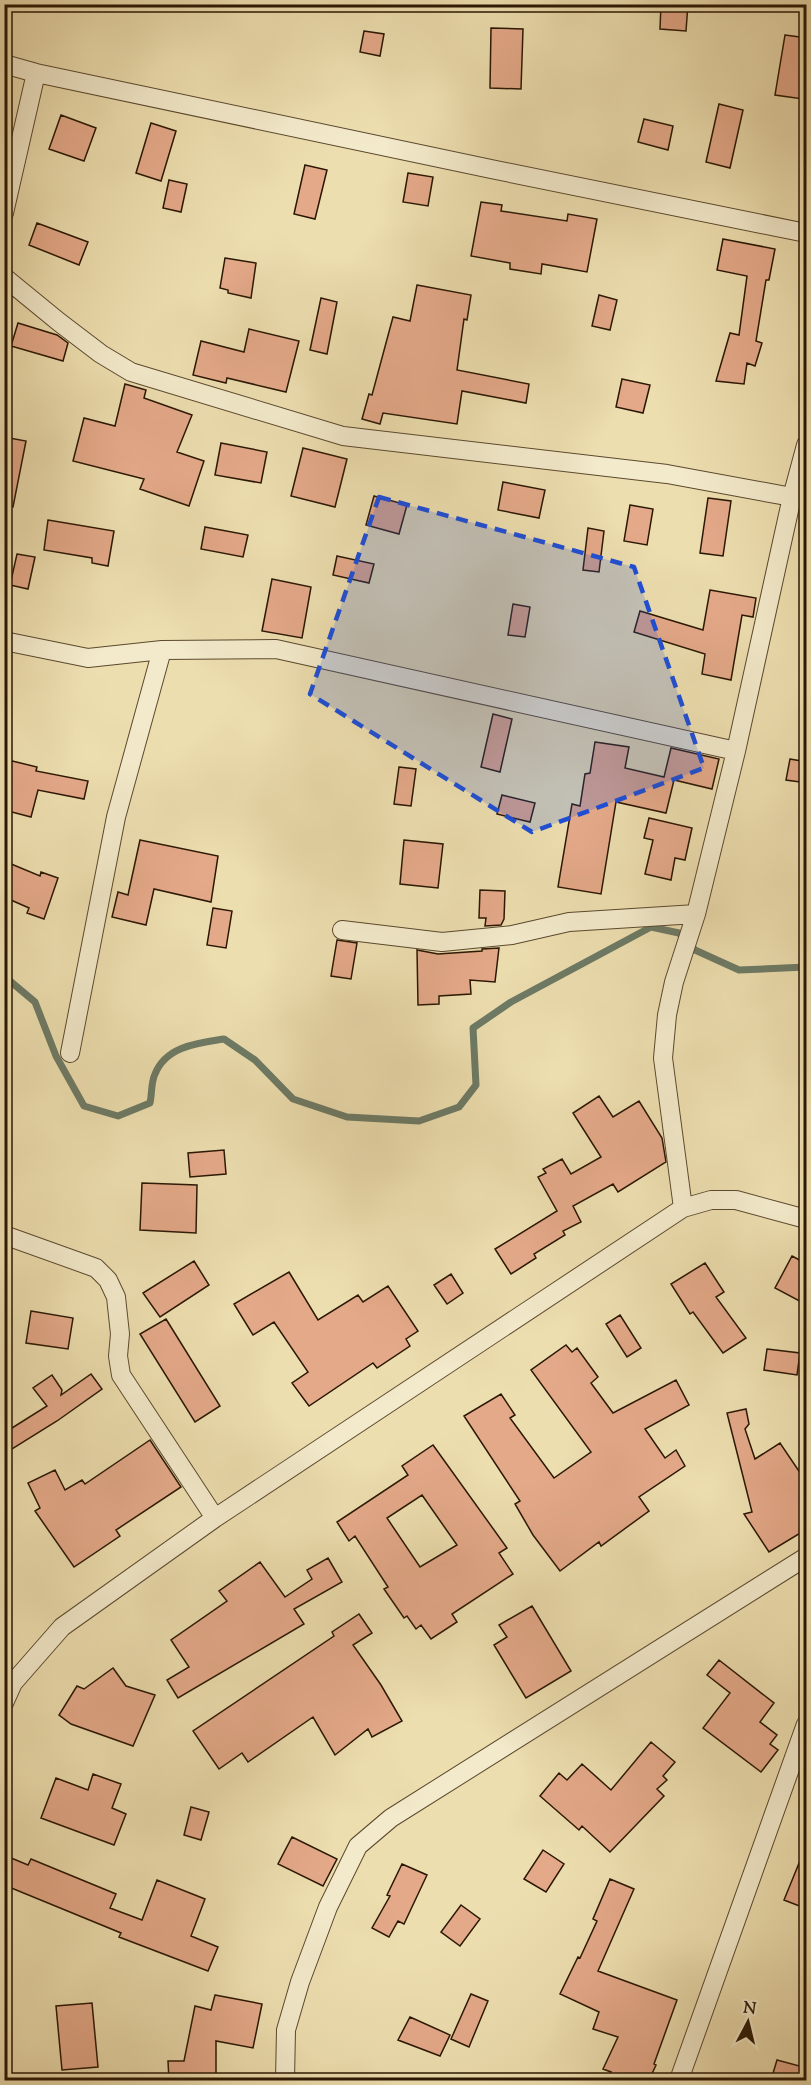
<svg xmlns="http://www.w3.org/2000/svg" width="811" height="2085" viewBox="0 0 811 2085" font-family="'Sorts Mill Goudy',serif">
<rect width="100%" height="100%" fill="#eddeaf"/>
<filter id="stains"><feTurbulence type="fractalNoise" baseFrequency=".00333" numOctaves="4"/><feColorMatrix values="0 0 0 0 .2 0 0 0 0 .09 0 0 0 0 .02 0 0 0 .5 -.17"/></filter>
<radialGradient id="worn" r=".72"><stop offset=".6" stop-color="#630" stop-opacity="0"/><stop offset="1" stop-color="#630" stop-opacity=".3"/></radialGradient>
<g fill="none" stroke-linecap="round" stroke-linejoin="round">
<!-- stream -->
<path stroke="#6d7a65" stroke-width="7" d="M4,976L35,1002L56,1056L84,1106L118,1116L150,1103C152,1094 151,1082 155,1074C166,1046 198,1043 224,1039L255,1060L293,1099L347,1117L419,1121L459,1107L476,1085L473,1028L511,1002L651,927L679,933L695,950L739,970L806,967"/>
</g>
<!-- building -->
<path fill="#e4a989" stroke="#2a1703" stroke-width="1.5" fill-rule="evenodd" d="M661,4H688L686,31L660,29Z
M491,28L523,29L521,89L490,88Z
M364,31L384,34L380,56L360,52Z
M785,35L807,38V79L803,99L775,95Z
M719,104L743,110L730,168L706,162Z
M61,115L96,128L84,161L49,149Z
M644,119L673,126L668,150L638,142Z
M151,123L176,131L161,181L136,173Z
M305,165L327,170L315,219L294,214Z
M408,173L433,177L428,206L403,202Z
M169,180L187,184L181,212L163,208Z
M481,202L502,205L501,211L567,221L568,214L597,219L587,272L542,264L541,274L510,269V263L471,256Z
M37,223L88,242L79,265L29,245Z
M723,239L775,249L769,280H766L756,341L762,343L755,366L747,363L744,384L716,381L730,333L739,335L747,276L717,270Z
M225,258L256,263L251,298L228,293V290L220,288Z
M417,285L471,295L467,320L464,319L457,370L529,384L526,403L462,391L457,424L383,413L380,424L362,419L369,394L372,395L393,317L410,321Z
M599,295L617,300L610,330L592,326Z
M321,298L337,302L327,354L310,350Z
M18,323L57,335L68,343L63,361L11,346Z
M249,329L299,341L286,392L227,378L226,383L193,375L201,341L244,352Z
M622,379L650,385L643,413L616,407Z
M125,384L146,390L144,398L192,415L177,452L204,461L189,506L140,489L144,479L73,461L84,418L115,426Z
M4,437L26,441L13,507L4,506Z
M221,443L267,452L261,483L215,475Z
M303,448L347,459L335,507L291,496Z
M503,482L545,490L539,518L498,510Z
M374,496L407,505L399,534L366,525Z
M708,498L731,501L723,556L700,553Z
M630,505L653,509L647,545L624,541Z
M48,520L114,531L108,566L92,563V558L44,550Z
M205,527L248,535L243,557L201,549Z
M588,528L604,531L599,572L583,570Z
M17,554L35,557L28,589L10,585Z
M337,556L374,564L369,583L333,575Z
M272,579L311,587L302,638L262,631Z
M710,590L756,598L753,617L742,615L731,680L702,674L705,654L634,632L640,611L703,630Z
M513,604L530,607L525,637L508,635Z
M493,714L512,719L500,772L481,767Z
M595,742L629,747L625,768L664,777L671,748L719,759L712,789L674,780L666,813L616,802L601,894L558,887L572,804L580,806L585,774L590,773Z
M4,759L37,767L36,771L88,781L84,799L38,790L31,817L4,810Z
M790,759L807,762V783L786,780Z
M399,767L416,769L411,806L394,804Z
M502,795L535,803L530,822L497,814Z
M649,818L692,828L685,860L675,858L671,880L645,874L653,840L644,838Z
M140,840L218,856L211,902L154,889L146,925L112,917L118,892L128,895Z
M404,840L443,844L438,888L400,884Z
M4,861L40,876L41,872L58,878L44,919L27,913L29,908L4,897Z
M480,890L505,891L504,919L501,925L485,926L486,918H479Z
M213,908L232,911L226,948L207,945Z
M337,940L357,943L351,979L331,976Z
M499,948L495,982L470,980L471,994L439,996V1004L418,1005L417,950L438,954L482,951V949Z
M599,1096L613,1117L639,1101L662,1138L666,1162L618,1192L613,1184L573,1206L581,1222L563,1231L565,1235L534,1254L536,1258L511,1274L495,1249L557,1211L538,1177L546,1173L543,1169L562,1159L571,1174L601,1157L573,1113Z
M224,1150L226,1174L190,1177L188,1153Z
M142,1183L197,1185L196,1233L140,1230Z
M792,1256L807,1264V1305L775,1288Z
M194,1261L209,1285L160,1317L143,1293Z
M705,1263L724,1292L716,1297L746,1338L723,1353L693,1312L690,1314L671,1284Z
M289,1272L318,1320L358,1295L363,1302L388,1286L418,1331L406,1339L410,1346L377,1368L373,1363L309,1406L292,1383L308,1372L274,1322L253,1335L234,1304Z
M451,1274L463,1293L447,1304L434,1285Z
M31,1311L73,1318L68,1349L26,1343Z
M620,1315L641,1348L627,1357L606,1324Z
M166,1319L220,1406L195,1422L140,1334Z
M566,1345L572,1352L577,1348L598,1377L591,1383L613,1413L676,1380L689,1405L645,1429L665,1458L676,1450L685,1466L639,1497L649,1511L601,1546L599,1542L560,1571L533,1535L515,1504L520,1501L464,1416L501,1394L515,1415L510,1418L554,1478L591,1452L531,1370Z
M767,1349L800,1353L797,1375L764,1370Z
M91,1374L102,1389L57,1421L4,1454V1433L47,1406L33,1388L52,1375L62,1390L61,1395Z
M746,1409L749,1424L745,1429L755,1459L780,1443L807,1483V1529L769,1552L744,1514L752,1512L727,1413Z
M150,1440L181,1487L116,1530L120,1536L74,1567L35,1511L40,1508L28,1483L55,1470L65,1490L82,1480L85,1484Z
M433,1445L507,1548L499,1553L513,1574L452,1614L457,1622L431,1639L421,1625L416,1629L407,1616L404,1618L384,1589L388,1587L355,1536L349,1541L337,1522L408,1475L402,1466ZM422,1495L457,1545L420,1567L387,1518Z
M328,1558L342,1582L294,1609L304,1624L178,1698L167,1680L189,1667L171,1640L227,1601L219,1591L260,1562L285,1597L312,1579L307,1570Z
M532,1606L571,1671L526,1698L494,1645L507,1637L499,1625Z
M359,1614L372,1633L353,1645L381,1685L402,1721L372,1737L368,1729L335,1755L313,1717L248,1762L242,1753L219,1769L193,1731L334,1636L332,1632Z
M719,1660L774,1703L760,1722L777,1735L770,1744L778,1750L761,1772L703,1728L730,1693L707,1675Z
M113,1668L126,1686L155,1695L133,1746L71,1724L59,1715L77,1686L84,1689Z
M651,1742L675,1762L663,1776L667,1780L657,1789L664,1796L610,1852L582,1826L579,1830L540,1796L559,1773L567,1780L582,1764L611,1790Z
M93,1774L121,1784L112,1808L126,1814L114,1845L41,1818L56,1778L88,1790Z
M191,1807L209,1812L201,1840L184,1835Z
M292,1837L337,1859L323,1886L278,1864Z
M806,1846H807V1909L784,1900Z
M543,1850L564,1864L546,1892L524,1879Z
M4,1855L28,1865L31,1859L116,1894L110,1908L142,1920L157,1880L205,1899L191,1936L218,1947L208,1971L119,1937L121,1933L4,1885Z
M402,1864L427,1875L404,1924L398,1921L389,1937L372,1928L390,1896L387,1895Z
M610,1879L634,1889L598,1971L677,2000L654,2064L656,2065L649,2080H606L611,2072L603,2069L618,2037L593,2029L599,2012L560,1994L578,1957L580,1958L597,1921L593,1919Z
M461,1905L480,1919L460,1946L441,1932Z
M471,1994L488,2001L469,2047L451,2039Z
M215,1995L262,2004L253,2048L216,2041V2080H169L168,2061H184L195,2006L211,2010Z
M92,2003L98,2067L62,2070L56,2006Z
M410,2017L450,2035L440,2056L398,2040Z
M777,2060L807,2068V2080H771Z"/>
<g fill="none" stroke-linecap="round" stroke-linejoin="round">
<defs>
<path id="minor" d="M4,64L36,73L491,169L806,233
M4,213L36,73
M4,277L59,322L101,354L131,372L343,436L667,474L792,497
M4,641L88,658L162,650L276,649L736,751
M342,930L442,942L512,935L569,922L696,914
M70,1053L116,817L162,650
M683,1208L663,1058L667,1015L674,982L696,914L736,751L792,497L806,445
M4,1235L96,1268L108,1280L116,1297L120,1334L118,1356L121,1375L215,1518
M4,1703L13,1683L62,1627L215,1518L683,1208L711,1200H736L806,1219
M285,2080L286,2030L300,1982L328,1907L358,1846L391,1818L806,1557
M679,2080L806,1724"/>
</defs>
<!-- minor casing -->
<use href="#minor" stroke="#5b492e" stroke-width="20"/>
<!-- minor -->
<use href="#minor" stroke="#f3eacb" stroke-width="18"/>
</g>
<!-- marked area -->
<path fill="#1d4ed8" fill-opacity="0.2" stroke="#1d4ed8" stroke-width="4.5" stroke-dasharray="12 8" stroke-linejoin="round" d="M379,497L634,567L704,768L532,832L310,694Z"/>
<!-- margin -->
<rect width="811" height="2085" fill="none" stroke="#eddeaf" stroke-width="24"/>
<rect x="6" y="6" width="799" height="2073" fill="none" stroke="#2a1703" stroke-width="3"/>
<rect x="12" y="12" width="787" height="2061" fill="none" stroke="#2a1703" stroke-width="1.5"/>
<!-- north arrow -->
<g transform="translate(748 2022) rotate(7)" stroke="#f3eacb" stroke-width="4.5" paint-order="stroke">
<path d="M0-4.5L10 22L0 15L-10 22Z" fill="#2a1703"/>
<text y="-9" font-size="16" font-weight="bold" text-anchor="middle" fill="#2a1703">N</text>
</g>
<rect width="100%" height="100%" filter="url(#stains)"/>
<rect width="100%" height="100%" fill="url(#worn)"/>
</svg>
